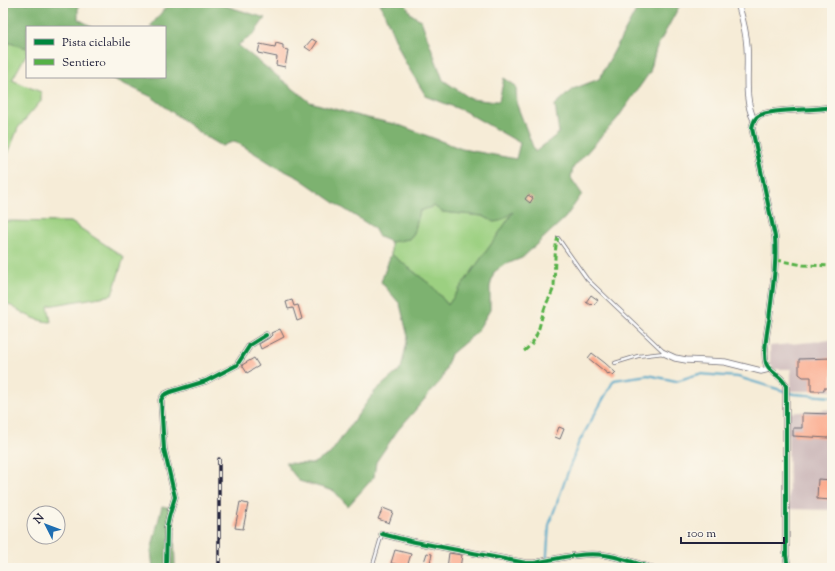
<svg xmlns="http://www.w3.org/2000/svg" width="835" height="571" viewBox="0 0 835 571" font-family="'Sorts Mill Goudy',serif">
<rect width="100%" height="100%" fill="#fbf7ec"/>
<filter id="ink" filterUnits="userSpaceOnUse"><feTurbulence type="fractalNoise" baseFrequency=".025" numOctaves="2"/><feDisplacementMap in="SourceGraphic" scale="8" xChannelSelector="R" yChannelSelector="G"/><feConvolveMatrix kernelMatrix="1 2 1 2 8 2 1 2 1" color-interpolation-filters="sRGB"/></filter>
<filter id="wash" filterUnits="userSpaceOnUse"><feTurbulence type="fractalNoise" baseFrequency=".012" numOctaves="4" result="noise"/><feDisplacementMap in="SourceGraphic" scale="16" xChannelSelector="R" yChannelSelector="G"/><feGaussianBlur stdDeviation="0.9" result="paint"/><feColorMatrix in="noise" values="0 0 0 0 0 0 0 0 0 0 0 0 0 0 0 0 0 1.4 0 .05"/><feComposite in="paint" operator="in"/></filter>
<g filter="url(#wash)">
<rect width="100%" height="100%" fill="#f6ecd7"/>
<!-- industrial -->
<path fill="#d1bfbf" d="M832,340V391H788L791,385V369H774L770,364V346Z
M832,409V510L789,509L788,413Z"/>
<!-- green -->
<path fill="#9cd081" stroke="#5f795e" d="M3,41L27,48V53L12,80L41,92V101L18,128L6,159L3,158Z
M434,206L442,212L483,216L494,222L514,211L497,236L448,305L431,285L391,254V242L409,239L414,233L420,211Z
M3,221L71,222L124,257L112,295L48,306L51,322C32,321 19,310 3,301Z"/>
<!-- forest -->
<path fill="#7db26f" stroke="#506a55" d="M3,3H78V19L93,27H27V48L3,41Z
M169,3H216L265,18L253,35L238,45L310,102L359,116L399,125L462,149L516,159L520,143L464,111L426,96L405,62L380,3H405L411,14L421,20L443,80L471,99L488,101H499L504,78L516,86L517,105L535,152L559,133L555,105L573,89L599,79L640,3H681L656,49L650,72L617,119L573,168L571,178L582,194L565,218L522,258L504,265L494,272L490,287V310L476,333L451,354L442,379L398,430L376,462L374,477L348,506L334,491L299,481L285,463L312,464L330,454L375,391L401,369L408,337L400,304L381,282L391,254L431,285L448,305L497,236L513,212L500,221L494,222L483,216L442,212L434,206L420,211L414,233L409,239L391,242L379,237L374,228L338,205L299,178L275,166L235,141L222,146L200,133L152,97L109,77H165V27H150Z
M162,506L171,508L174,522L175,568H153L151,551Z"/>
<g fill="none" stroke-linecap="round" stroke-linejoin="round">
<!-- stream -->
<path stroke="#4ba6c9" stroke-width="2" d="M546,568L549,525L578,444L614,380L648,375L676,381L699,374L738,377L794,394L832,397"/>
</g>
<g id="blocks">
<!-- building -->
<path fill="#fbaa8d" d="M312,39L317,42L311,51L305,47Z
M276,43L283,45V49L288,50L285,67L276,65L277,57L258,53L260,44L275,47Z
M528,195L533,198L530,203L525,199Z
M591,295L598,300L594,305L592,303L590,305L586,302Z
M292,300L294,306L298,305L302,319L297,321L293,308L288,309L286,302Z
M280,329L284,337L261,349L259,344L269,338L272,335L271,333Z
M592,353L605,363L616,373L613,376L609,373L608,374L588,358Z
M254,358L259,366L247,373L242,365Z
M832,358V388H824V391H811V377H803L799,374V359Z
M802,413L832,414L829,438L793,436V428H802Z
M559,427L564,429L560,439L555,437Z
M818,479L832,480V500L817,499Z
M240,502L248,504L243,529L235,528Z
M383,508L393,512L389,523L378,519Z
M395,550L411,554L407,567L391,563Z
M427,553L432,554L429,567L423,565Z
M449,553L462,555L460,568H447Z"/>
</g>
</g>
<g filter="url(#ink)">
<use href="#blocks" fill-opacity="0" stroke="#6c6972" stroke-width="1"/>
<g fill="none" stroke-linecap="round" stroke-linejoin="round">
<defs>
<path id="lane" d="M558,238L587,279L664,352
M615,363L638,356L664,353
M372,568L382,534"/>
<path id="street" d="M738,3C742,17 746,30 747,46C749,70 743,98 754,120
M664,353L675,358L686,360L725,362L761,371L769,369
M382,534L410,541L526,563H534C556,559 581,552 604,555C620,557 636,563 651,568
M166,568L167,527L169,517L175,497L164,449L161,400L164,395L170,392L206,381L237,365L250,345L266,335
M788,568L786,555V386C782,375 769,373 766,363C763,352 767,332 769,320C772,292 777,265 775,237L752,128C753,123 754,120 757,117C768,108 815,111 832,107"/>
</defs>
<!-- lane casing -->
<use href="#lane" stroke="#6c6972" stroke-width="4"/>
<!-- street casing -->
<use href="#street" stroke="#6c6972" stroke-width="7"/>
<!-- lane -->
<use href="#lane" stroke="#fff" stroke-width="2.5"/>
<!-- street -->
<use href="#street" stroke="#fff" stroke-width="5.5"/>
<defs>
<path id="rail" d="M219,459V568"/>
</defs>
<!-- rail casing -->
<use href="#rail" stroke="#22223b" stroke-width="3.5"/>
<!-- rail -->
<use href="#rail" stroke="#fbf7ec" stroke-width="2" stroke-dasharray="6" stroke-linecap="butt"/>
<!-- quiet -->
<path stroke="#55b146" stroke-width="3" stroke-dasharray="6 3" stroke-linecap="butt" d="M776,260L803,265L832,266
M524,351C539,340 539,324 545,307C548,299 553,293 554,285C555,274 554,246 558,238"/>
<defs>
<path id="cycleway" d="M382,534L410,541L526,563H534C556,559 581,552 604,555C620,557 636,563 651,568
M166,568L167,527L169,517L175,497L164,449L161,400L164,395L170,392L206,381L237,365L250,345L266,335
M788,568L786,555V386C782,375 769,373 766,363C763,352 767,332 769,320C772,292 777,265 775,237L752,128C753,123 754,120 757,117C768,108 815,111 832,107"/>
</defs>
<!-- cycleway casing -->
<use href="#cycleway" stroke="#fbf7ec" stroke-width="6"/>
<!-- cycleway -->
<use href="#cycleway" stroke="#00873e" stroke-width="4"/>
</g>
</g>
<!-- margin -->
<rect width="835" height="571" fill="none" stroke="#fbf7ec" stroke-width="16"/>
<!-- legend -->
<rect x="26" y="26" width="140" height="52" fill="#fbf7ec" stroke="#a4a2a5"/>
<rect x="34" y="39" width="20" height="6" fill="#00873e" stroke="#a4a2a5"/>
<text x="62" y="46" font-size="12" fill="#22223b">Pista ciclabile</text>
<rect x="34" y="59" width="20" height="6" fill="#55b146" stroke="#a4a2a5"/>
<text x="62" y="66" font-size="12" fill="#22223b">Sentiero</text>
<!-- north arrow -->
<g transform="translate(46 525) rotate(312)"><circle r="19" fill="#fbf7ec" stroke="#a4a2a5"/>
<path d="M0-3L7 15L0 10L-7 15Z" fill="#1f6fb2"/>
<text y="-6" font-size="11" font-weight="bold" text-anchor="middle" fill="#22223b">N</text>
</g>
<!-- scale -->
<path d="M681 537v6h103v-6" fill="none" stroke="#22223b" stroke-width="2"/>
<text x="687" y="537" font-size="12" fill="#22223b" stroke="#fbf7ec" stroke-width="3" paint-order="stroke">100 m</text>
</svg>
